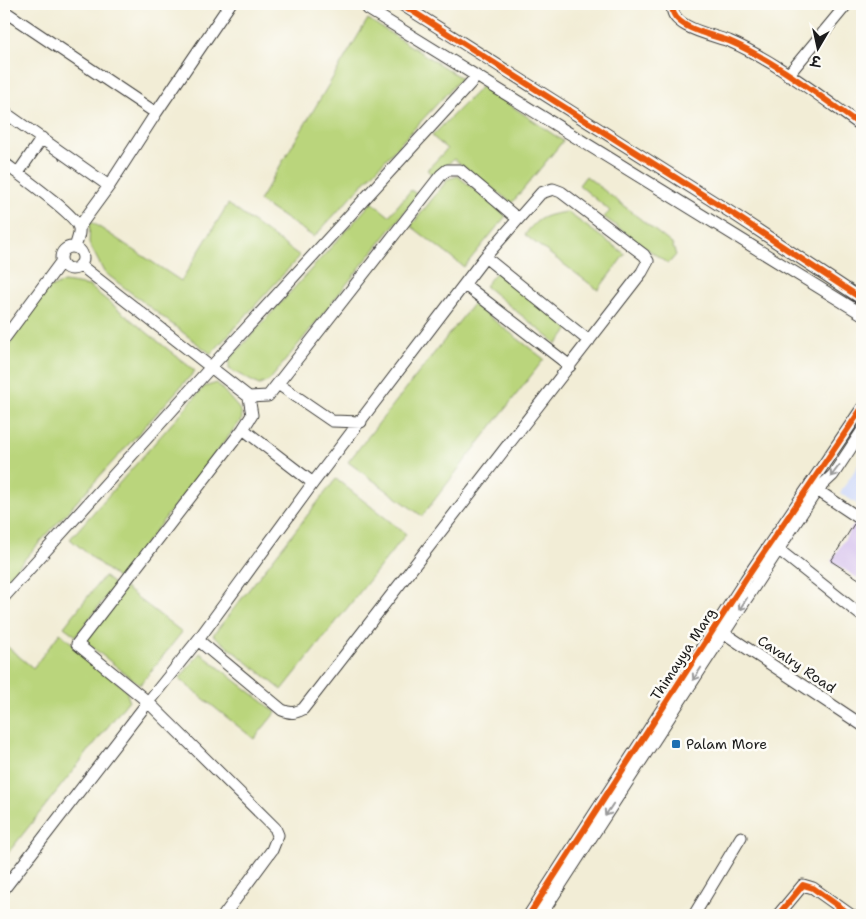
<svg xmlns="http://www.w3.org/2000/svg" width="866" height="919" viewBox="0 0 866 919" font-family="'Shantell Sans','Playpen Sans Deva',sans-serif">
<rect width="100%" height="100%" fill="#fdfcf7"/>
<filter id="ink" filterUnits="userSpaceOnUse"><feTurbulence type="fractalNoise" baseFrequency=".02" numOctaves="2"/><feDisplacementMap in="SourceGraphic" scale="10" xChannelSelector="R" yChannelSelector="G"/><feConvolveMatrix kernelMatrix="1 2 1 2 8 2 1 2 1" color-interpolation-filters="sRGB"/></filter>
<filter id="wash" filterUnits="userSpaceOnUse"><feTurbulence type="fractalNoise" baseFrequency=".0096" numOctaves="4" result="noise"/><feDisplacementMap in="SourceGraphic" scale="20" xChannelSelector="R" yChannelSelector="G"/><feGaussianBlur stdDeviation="1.12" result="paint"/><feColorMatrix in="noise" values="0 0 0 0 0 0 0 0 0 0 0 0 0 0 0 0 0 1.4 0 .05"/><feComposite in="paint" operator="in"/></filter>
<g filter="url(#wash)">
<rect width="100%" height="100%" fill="#f2edd6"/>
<!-- built -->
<path fill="#d0daf9" d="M862,459V507L840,493Z"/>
<!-- green -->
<path fill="#bad57b" stroke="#6b784c" d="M368,19L461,78L314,237L259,201Z
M482,86L563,141L512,203L454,159L433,176L427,170L447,149L432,136Z
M458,176L506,216L464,267L411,226L448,179Z
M586,176L672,244L676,255L668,264L604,217L610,211L579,185Z
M411,190L418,195L269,381L259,385L229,369V360L372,202L389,216Z
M228,204L300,256L211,354L104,272L89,243L90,221L181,281Z
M567,212L625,254L598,290L525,235C537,217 546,215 567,212Z
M497,271L569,329L557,344L485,286Z
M64,282L89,286L195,371L4,582V352L45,290Z
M473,304L544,359L422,516L348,462Z
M217,383L241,411L242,419L118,579L70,539L204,387Z
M336,479L406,534L282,690L213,635Z
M104,576L115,585L76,636L64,627Z
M125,588L182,632L140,685L83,640Z
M60,633L126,690L129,700L4,858V644L33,668Z
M200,653L276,712L254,739L179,679Z"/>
<g id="blocks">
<!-- building -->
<path fill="#cab0ec" d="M854,524L862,529V581L831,561Z"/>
</g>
</g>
<g filter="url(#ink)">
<use href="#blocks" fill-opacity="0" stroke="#3c3b38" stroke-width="1"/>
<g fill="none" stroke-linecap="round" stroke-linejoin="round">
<defs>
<path id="minor" d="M401,4L738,217L862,299
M673,4C667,27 713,35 729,41C774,60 822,98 862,126
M368,9L862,314
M4,11L156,113
M788,75L847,4
M4,112L109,186
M4,163C17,173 76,215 79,228C80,235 77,241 75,247
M18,173L42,138
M79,227L109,186L156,113L230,4
M61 258a11 11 0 1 1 22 0a11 11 0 1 1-22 0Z
M485,257L589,341
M80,265L249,397
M465,285L570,366
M4,339L61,262
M278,384L332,421L361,422
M243,429L313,483
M817,490L862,520
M779,550L862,616
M4,597L211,367L476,77
M718,629L862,725
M4,889L148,702L198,640L313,483L485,257L541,193L553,189L561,192L644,255L648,261L642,272L303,709C295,713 291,714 282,710L198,640
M224,915L272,850L278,835L275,828L148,702L77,644L243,429L252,415L249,397L268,396L441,175L447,170H460L518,219
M529,915L746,579L862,408
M541,915L817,490L833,475L862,431
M694,915L741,837
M778,915L803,885L813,888L851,915"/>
</defs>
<!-- minor casing -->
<use href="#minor" stroke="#3c3b38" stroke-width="13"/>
<!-- minor -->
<use href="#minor" stroke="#fff" stroke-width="11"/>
<defs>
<path id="cycleway" d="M401,4L738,217L862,299
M673,4C667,27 713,35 729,41C774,60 822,98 862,126
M529,915L746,579L862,408
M778,915L803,885L813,888L851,915"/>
</defs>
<!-- cycleway casing -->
<use href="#cycleway" stroke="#fdfcf7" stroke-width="9"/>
<!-- cycleway -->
<use href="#cycleway" stroke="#e8590c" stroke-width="6"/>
</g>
<!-- one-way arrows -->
<defs><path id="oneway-shaft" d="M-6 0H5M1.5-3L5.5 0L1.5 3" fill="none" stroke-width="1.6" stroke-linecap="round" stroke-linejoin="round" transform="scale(1.25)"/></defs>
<g stroke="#999">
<use href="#oneway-shaft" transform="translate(835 471) rotate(127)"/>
<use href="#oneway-shaft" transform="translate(743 604) rotate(123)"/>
<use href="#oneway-shaft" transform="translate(697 674) rotate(123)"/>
<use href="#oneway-shaft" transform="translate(609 810) rotate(123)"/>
</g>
</g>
<!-- markers -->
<rect fill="#1f6fb2" stroke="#fdfcf7" stroke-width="2" x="671" y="739" width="10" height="10" rx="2.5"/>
<g text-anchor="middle" stroke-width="5" stroke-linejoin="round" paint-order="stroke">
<!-- street labels -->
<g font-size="14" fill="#1c1c1c" stroke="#fdfcf7">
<text transform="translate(683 654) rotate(-57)" y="5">Thimayya Marg</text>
<text transform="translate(797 664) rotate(34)" y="5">Cavalry Road</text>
</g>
<!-- poi labels -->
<g font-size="14" fill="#1c1c1c" stroke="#fdfcf7" text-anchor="start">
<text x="686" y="749">Palam More</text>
</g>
</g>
<!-- margin -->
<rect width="866" height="919" fill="none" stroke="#fdfcf7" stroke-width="20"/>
<!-- north arrow -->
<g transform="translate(818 48) rotate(189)" stroke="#fdfcf7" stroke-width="4" paint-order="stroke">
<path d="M0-4L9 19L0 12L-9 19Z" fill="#1c1c1c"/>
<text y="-8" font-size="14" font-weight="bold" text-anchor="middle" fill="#1c1c1c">उ</text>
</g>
</svg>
